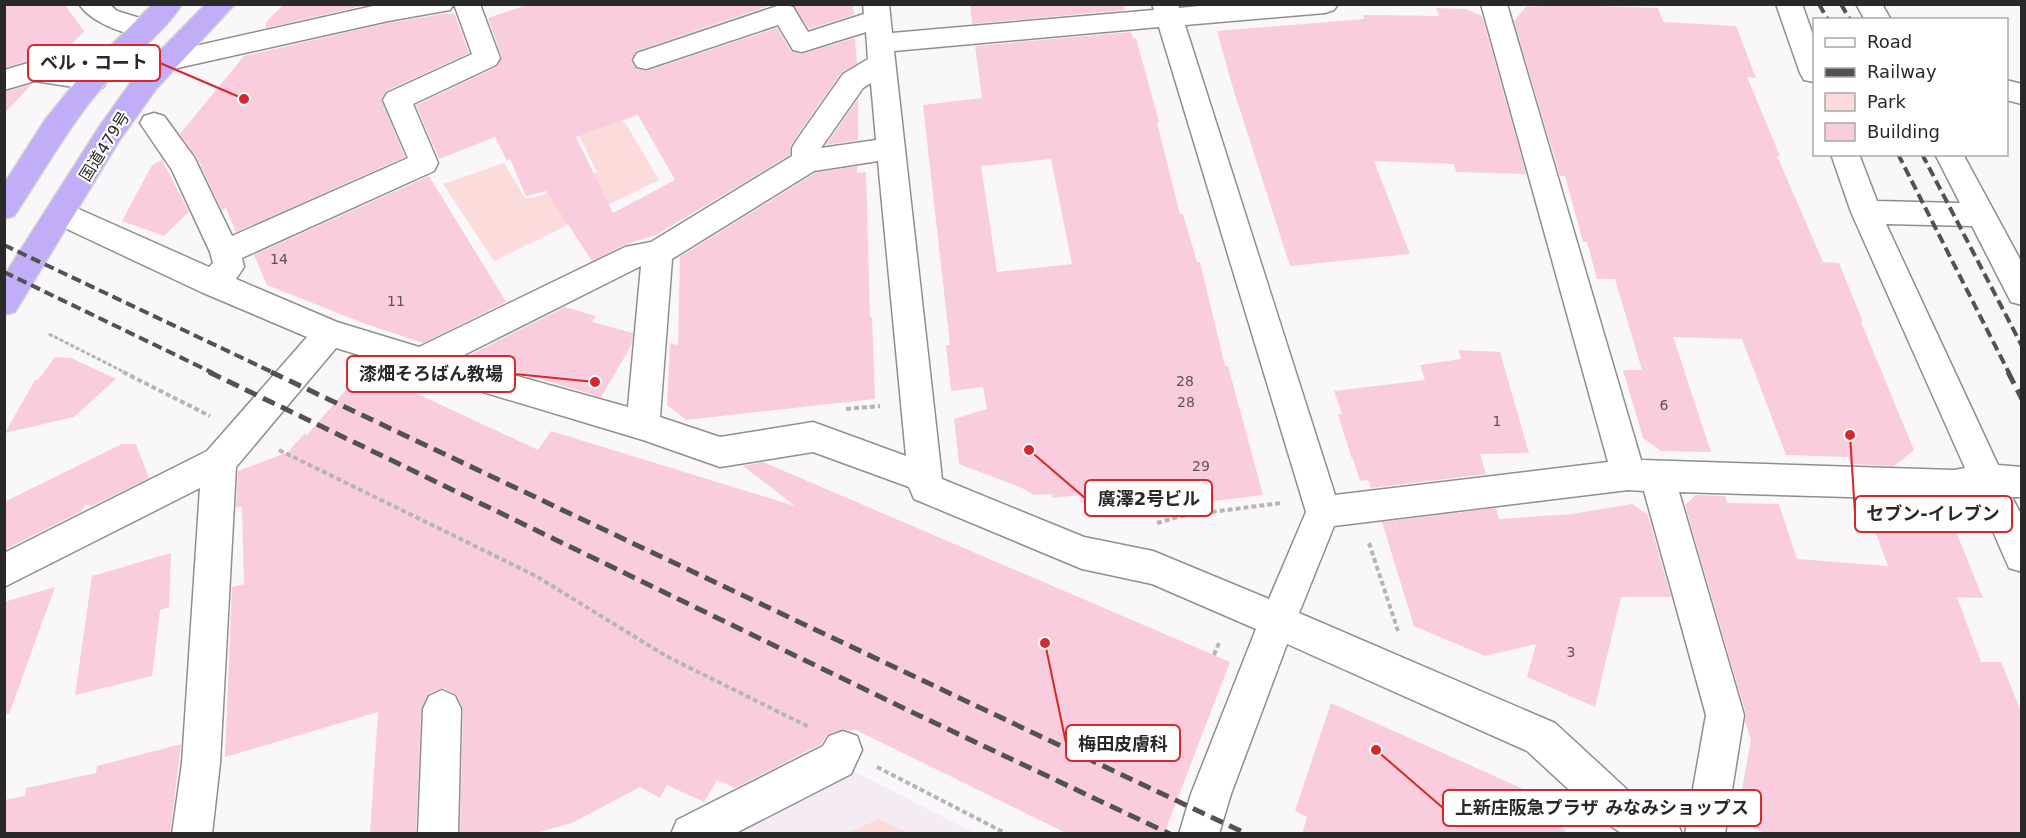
<svg xmlns="http://www.w3.org/2000/svg" width="2026" height="838" viewBox="0 0 2026 838" font-family="'DejaVu Sans','Noto Sans JP',sans-serif">
<rect width="100%" height="100%" fill="#f9f7f9"/>
<!-- built -->
<path fill="#f4ebf4" d="M849,769L975,833L717,834Z"/>
<!-- green -->
<path fill="#fbdcda" d="M621,121L626,124L659,180L494,261L443,184L504,163L525,198H535L597,172L579,135Z
M879,819L908,833H848Z"/>
<!-- building -->
<path fill="#f9cddd" fill-rule="evenodd" d="M4,4H64L84,31L57,60L34,59L4,68Z
M284,4H370L266,28V22Z
M530,4H774L636,51L631,61L637,69L646,71L777,28L791,51L802,54L855,38L857,63L841,73L794,140L790,147V155L656,235L624,245L592,261L546,191L526,196L510,159L507,161L495,137L439,159L416,105L497,67L502,57L488,18ZM638,115L675,180L613,213L576,137Z
M792,4H853L854,15L809,29Z
M970,4H1123L1125,10L972,24Z
M1563,5L1658,8L1663,22L1736,26L1756,78L1747,77L1780,156H1777L1823,262L1839,263L1863,322H1861L1914,450L1894,466L1850,464L1848,457L1786,455L1742,339L1673,337L1711,452L1661,451L1643,438L1623,370H1642L1615,279H1597L1587,242H1583L1565,176H1560L1514,21L1526,7Z
M1436,8L1465,9L1482,16L1526,174L1456,172L1454,164L1374,161L1410,254L1290,266L1232,85L1217,31L1364,19L1363,15L1439,16Z
M448,13V15L454,13L469,53L386,91L381,99L405,157L236,232L226,208L222,210L196,156L180,134L244,56L388,23Z
M1131,32L1133,38H1136L1159,122L1157,123L1180,214H1183L1197,262H1200L1225,366H1228L1263,495L1156,508L1154,496L1081,503L1080,495L1053,498L1052,494L1034,495L1022,488L959,464L954,419L987,409L983,387L951,391L946,345H950L923,105L982,98L975,46ZM1051,159L1072,264L997,272L981,166Z
M32,84L4,114V92Z
M858,99V140L826,145Z
M162,160L189,212L164,236L122,221L152,165Z
M857,166V173L866,172L870,318L872,317L875,399L686,420L667,405L670,343L678,345L680,257L815,173Z
M429,176L506,302L423,343L363,323L267,285L254,255Z
M565,307L596,316L592,322L633,333L631,346L601,397L466,357Z
M1459,350L1500,352L1529,453L1480,454L1486,474L1371,488L1368,480L1360,481L1353,459H1352L1338,415L1342,414L1334,391L1425,380L1420,365L1461,359Z
M55,357L71,358L116,379L74,417L5,433L35,380H38Z
M364,369L538,450L551,431L795,506L743,466L763,462L1230,662L1164,834H1068L854,729L850,731L844,729L828,734L821,744L735,788L717,780L704,802L667,785L660,798L640,787L572,823L532,834H460L463,709L457,695L443,688L428,694L421,709L416,834H370L378,712L225,757L232,587L244,584L242,506L236,508L238,471L288,452L304,434L307,435Z
M122,444H136L149,478L92,506L85,505L82,511L4,550V502Z
M1696,495L1725,496L1727,503L1779,504L1797,559L1888,566L1868,512H1939L1952,522L1983,598L1957,597L1981,662H2001L2022,714V834H1766L1746,825L1738,812L1751,740L1745,721L1746,714L1685,505Z
M1632,504L1648,515L1671,597H1621L1595,707L1527,677L1536,644L1485,656L1414,626L1382,522L1496,508L1499,519L1572,514Z
M171,553L169,607L160,610L152,676L75,695L92,576Z
M55,587L9,714H4V602Z
M1331,703L1539,796L1567,834H1302L1307,817L1295,811Z
M181,744L170,834H4V800L25,796L26,788L96,773L97,766Z"/>
<g fill="none" stroke-linecap="round" stroke-linejoin="round">
<defs>
<path id="minor" d="M79,4H109L117,11L153,22L157,28L153,34C133,40 91,23 79,4Z
M382,4H454L450,10L388,21L164,71L155,69L151,62L155,55L164,53Z
M454,4H480L500,58L496,65L413,104L438,163L434,171L242,258L244,267L236,279L337,322L419,347L625,247L651,242L792,156V148L796,141L843,74L868,59L866,32L802,52L793,50L778,25L646,69L637,67L633,60L637,53L783,4L793,7L808,32L864,14L863,4H889L892,33L1154,10L1152,4H1178L1179,8L1218,4H1338L1334,10L1325,13L1185,25L1335,495L1608,462L1481,4H1507L1641,460L1954,470L1965,468L1851,212L1831,154H1859L1877,201L1960,203L1935,154H1963L2022,263V305L2011,302L1972,226L1886,224L1998,465L2022,467V497H2012L2022,516V572L2009,568L1978,497L1954,500L1679,492L1744,715L1725,834H1685L1706,715L1644,491L1628,490L1334,526L1299,613L1555,723L1632,794L1676,820L1682,834H1623L1604,822L1527,751L1287,644L1231,794L1219,834H1179L1191,794L1256,629L1152,584L1082,569L914,499L909,487L813,452L720,467L643,440L336,348L236,467L220,763L212,834H172L182,763L200,488L4,587V553L207,451L307,337L201,292L52,222L47,214L52,206L62,203L72,206L209,267L213,263L210,252L172,170L140,123L144,116L154,113L164,116L194,157L232,236L408,158L383,100L387,93L472,54ZM1159,27L1306,512L1269,599L1153,551L1084,537L942,479L894,51ZM871,83L876,140L821,148L863,88ZM878,161L906,456L813,422L720,437L660,417L672,259L814,171ZM641,266L628,407L456,359Z
M1776,4H1802L1814,38V82L1804,80L1800,73Z
M1856,4H1882L1891,20H1865Z
M35,61L103,73L107,80L103,87L93,90L35,81L4,90V70Z
M2006,80L2022,84V104L2006,100Z
M442,690L455,696L461,709L458,834H418L423,709L429,696Z
M843,731L857,736L862,750L851,774L734,834H671L677,820L823,746L829,736Z"/>
<path id="highway" d="M153,4H182C165,32 125,62 102,87C68,127 43,173 14,216L4,219V184L45,120L83,73Z
M206,4H235L156,89L119,141L15,312L4,315V276L99,127L136,75Z"/>
</defs>
<!-- minor casing -->
<use href="#minor" stroke="#908e90" stroke-width="3"/>
<!-- highway casing -->
<use href="#highway" stroke="#d4d4d4" stroke-width="3"/>
<!-- path-far1 -->
<path stroke="#b6b5b6" stroke-width="3" stroke-dasharray="4 2" stroke-linecap="butt" d="M49,334L126,373"/>
<!-- path -->
<path stroke="#b6b5b6" stroke-width="4" stroke-dasharray="5 3" stroke-linecap="butt" d="M123,372L210,416
M846,409L880,406
M279,450L536,576L666,656L809,727
M1157,523L1181,516L1281,503
M1369,543L1398,631
M1214,655L1219,643
M877,767L1007,834"/>
<!-- minor -->
<use href="#minor" fill="#fff" fill-rule="evenodd"/>
<!-- highway -->
<use href="#highway" fill="#c2adf8" fill-rule="evenodd"/>
<!-- rail-far1 -->
<path stroke="#535253" stroke-width="4" stroke-dasharray="10 5" stroke-linecap="butt" d="M1819,4L1828,20
M1841,4L1850,20
M1898,154L2009,373
M1922,154L2022,346
M4,245L274,373
M4,272L213,373"/>
<!-- rail -->
<path stroke="#535253" stroke-width="5" stroke-dasharray="13 7" stroke-linecap="butt" d="M209,372L918,715L1170,834
M271,372L1247,834
M2008,372L2022,399"/>
</g>
<g text-anchor="middle" stroke-width="4.5" stroke-linejoin="round" paint-order="stroke">
<!-- number labels -->
<g font-size="14" fill="#5e5257">
<text x="279" y="264">14</text>
<text x="396" y="306">11</text>
<text x="1185" y="386">28</text>
<text x="1186" y="407">28</text>
<text x="1664" y="410">6</text>
<text x="1497" y="426">1</text>
<text x="1201" y="471">29</text>
<text x="1571" y="657">3</text>
</g>
<!-- street labels -->
<g font-size="16" fill="#2a292a" stroke="#fff">
<text transform="translate(104 146) rotate(-58)" y="6">国道479号</text>
</g>
</g>
<!-- callouts -->
<path fill="none" stroke="#d62828" stroke-width="2" d="M244 99L160 63M595 382L515 374M1029 450L1085 498M1850 435L1855 514M1045 643L1066 743M1376 750L1443 808"/>
<g fill="#d62828" stroke="#fff" stroke-width="2">
<circle cx="244" cy="99" r="6"/>
<circle cx="595" cy="382" r="6"/>
<circle cx="1029" cy="450" r="6"/>
<circle cx="1850" cy="435" r="6"/>
<circle cx="1045" cy="643" r="6"/>
<circle cx="1376" cy="750" r="6"/>
</g>
<g fill="#fff" stroke="#d62828" stroke-width="2">
<rect x="28" y="45" width="132" height="36" rx="6"/>
<rect x="347" y="356" width="168" height="36" rx="6"/>
<rect x="1085" y="480" width="127" height="36" rx="6"/>
<rect x="1855" y="496" width="157" height="36" rx="6"/>
<rect x="1066" y="725" width="114" height="36" rx="6"/>
<rect x="1443" y="790" width="318" height="36" rx="6"/>
</g>
<g font-size="18" text-anchor="middle" font-weight="bold" fill="#2a292a">
<text x="94" y="69">ベル・コート</text>
<text x="431" y="380">漆畑そろばん教場</text>
<text x="1149" y="505">廣澤2号ビル</text>
<text x="1933" y="520">セブン-イレブン</text>
<text x="1123" y="750">梅田皮膚科</text>
<text x="1602" y="814">上新庄阪急プラザ みなみショップス</text>
</g>
<!-- border -->
<rect width="2026" height="838" fill="none" stroke="#2a292a" stroke-width="12"/>
<!-- legend -->
<rect x="1813" y="18" width="195" height="138" fill="#ffffff" stroke="#aaa9aa" stroke-width="1.5"/>
<rect x="1825" y="38" width="30" height="9" fill="#ffffff" stroke="#aaa9aa" stroke-width="1.5"/>
<text x="1867" y="48" font-size="18" fill="#2a292a">Road</text>
<rect x="1825" y="68" width="30" height="9" fill="#535253" stroke="#aaa9aa" stroke-width="1.5"/>
<text x="1867" y="78" font-size="18" fill="#2a292a">Railway</text>
<rect x="1825" y="93" width="30" height="18" fill="#fbdcda" stroke="#aaa9aa" stroke-width="1.5"/>
<text x="1867" y="108" font-size="18" fill="#2a292a">Park</text>
<rect x="1825" y="123" width="30" height="18" fill="#f9cddd" stroke="#aaa9aa" stroke-width="1.5"/>
<text x="1867" y="138" font-size="18" fill="#2a292a">Building</text>
</svg>
